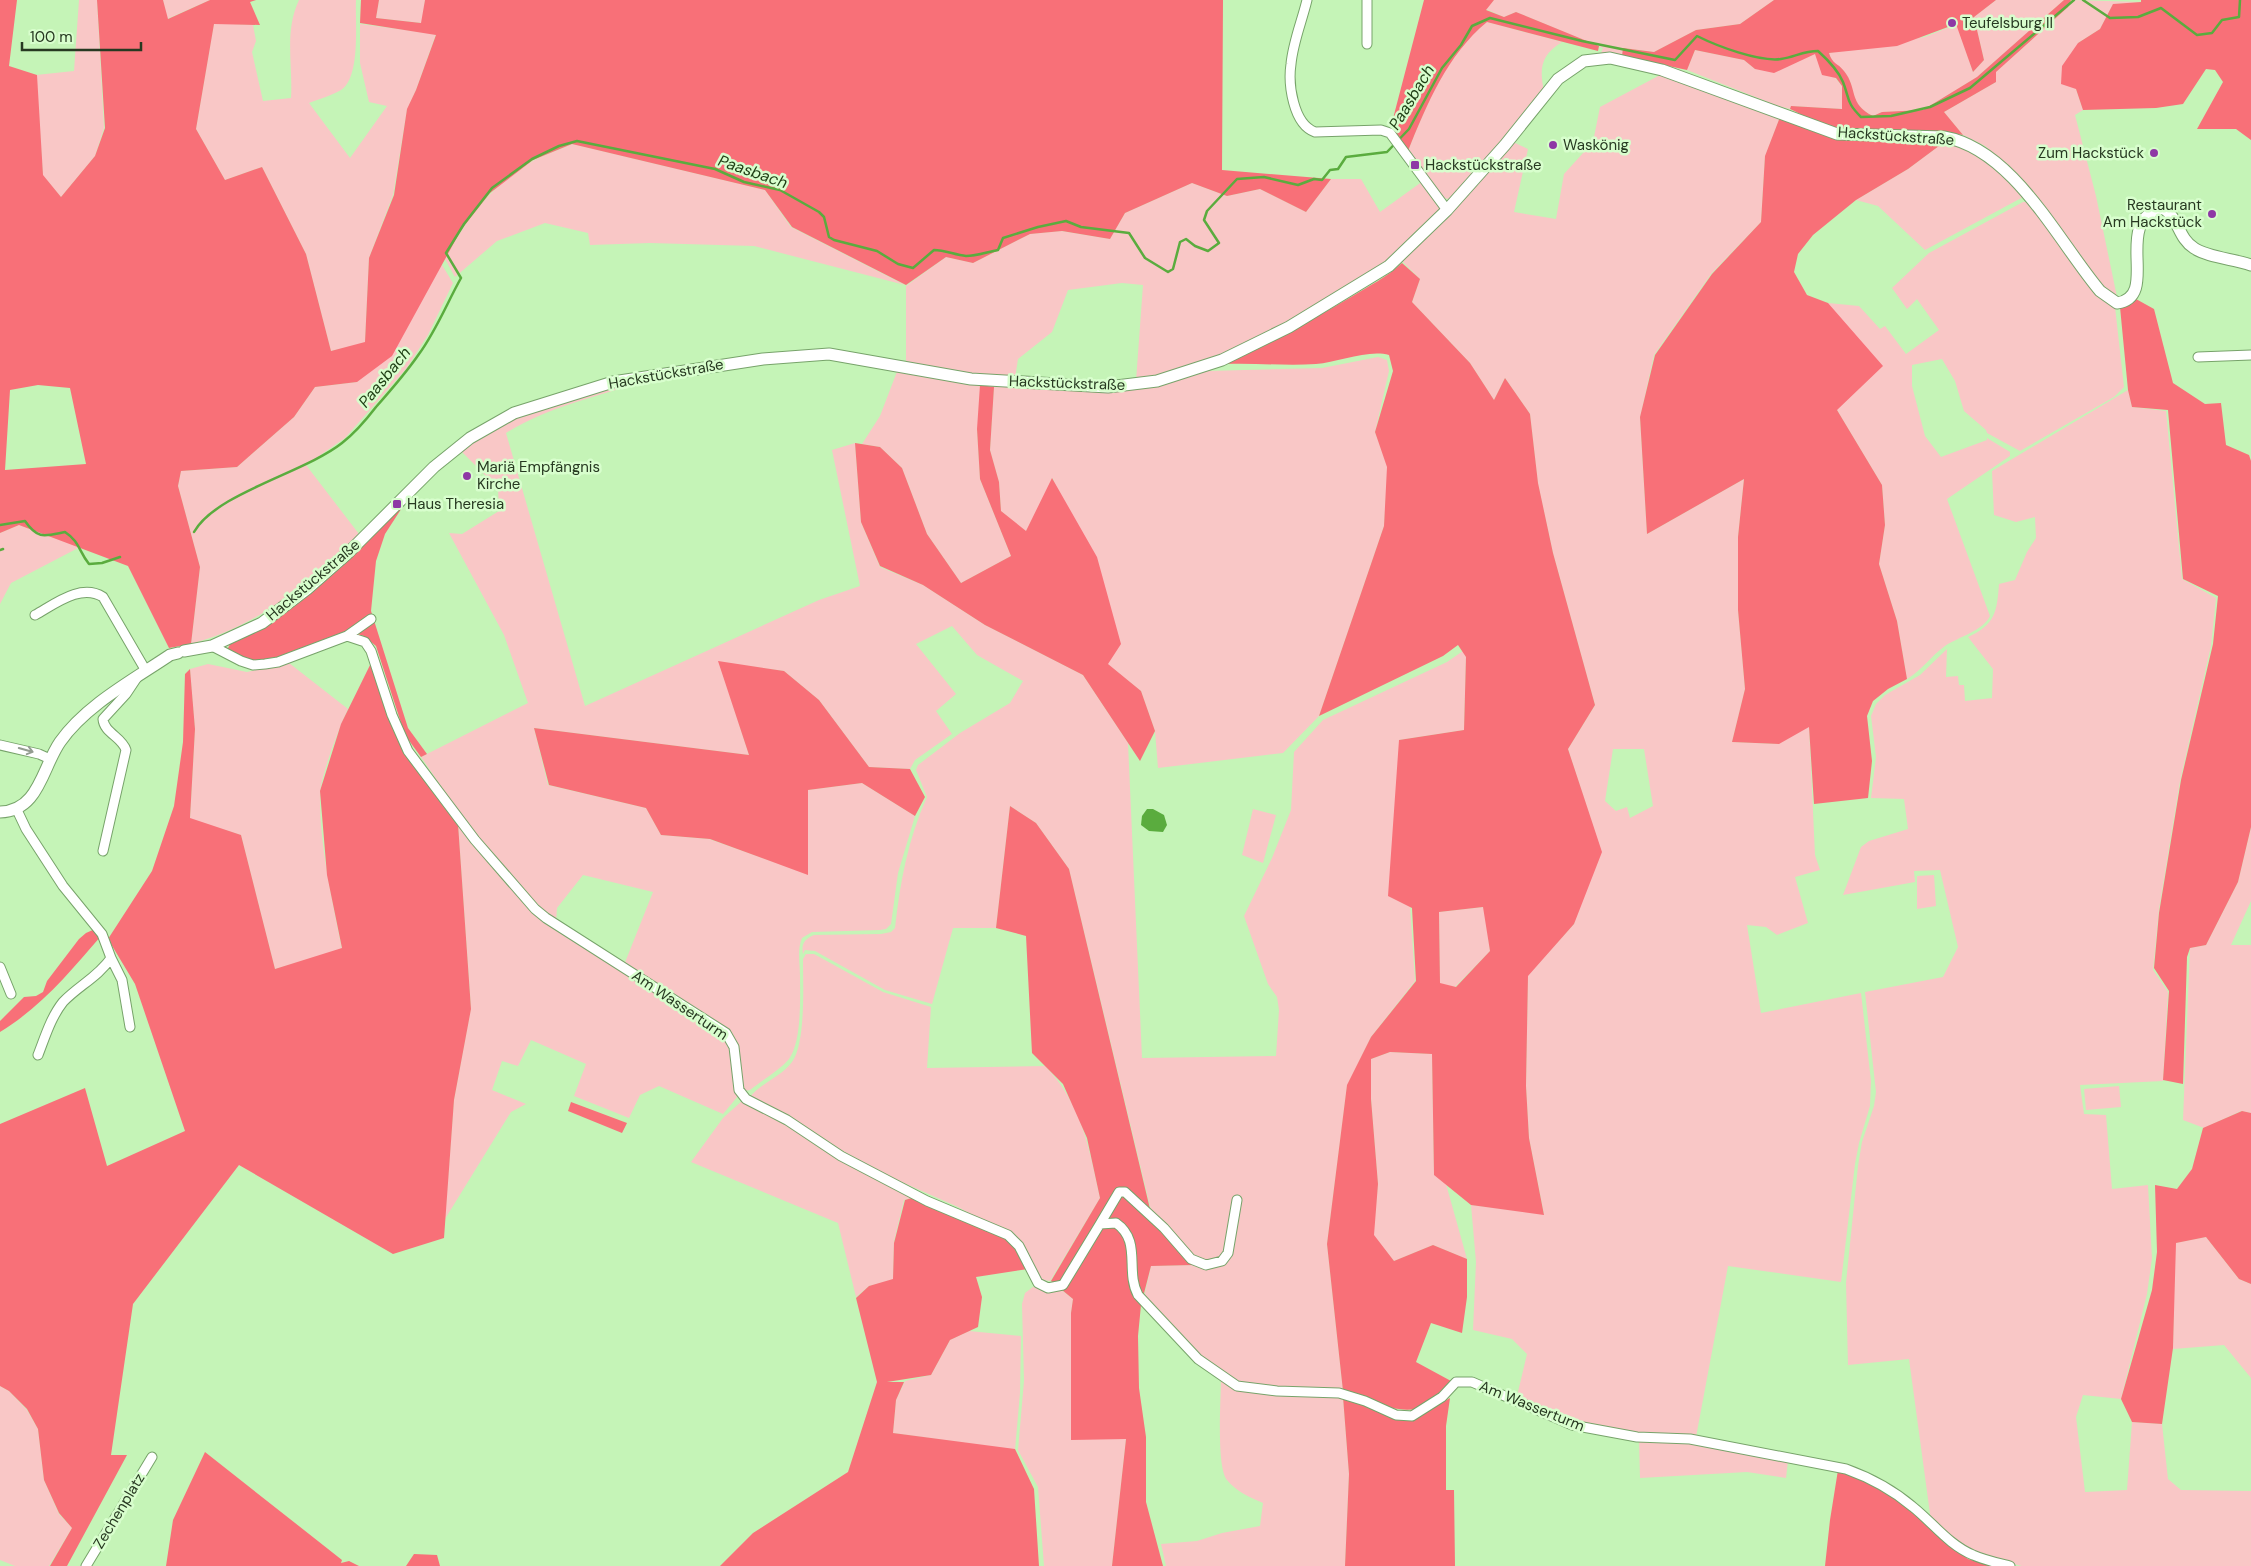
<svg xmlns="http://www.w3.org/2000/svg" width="2251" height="1566" viewBox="0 0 2251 1566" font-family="'DM Sans',sans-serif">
<rect width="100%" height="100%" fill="#c5f4b7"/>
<!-- green -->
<path fill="#f9c7c6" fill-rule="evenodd" d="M79,0H97L104,128L95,156L61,197L43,176L36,75L74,71Z
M163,0H210L167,19Z
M299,0H356C355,22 361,77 341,90C333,95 319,99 309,103L350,158L387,106L369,102L360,63V24L436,34L416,90L407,110L393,195L369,258L365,343L331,351L306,254L262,167L225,180L196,129L214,23L253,25L256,41L252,52L263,101L291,98C293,64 284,32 299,0Z
M379,0H425L422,23L376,18Z
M1494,0H1774L1740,24L1696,30L1654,52L1624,48L1622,56L1601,53L1603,48L1516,12L1504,17L1486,9Z
M1996,0H2064L1977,77L1923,110L1882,112L1873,116C1847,103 1858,88 1844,71C1837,63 1832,64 1829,53L1925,37L1957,24L1973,72L1984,60L1974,17Z
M2071,0L2142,2L2113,4L2100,29L2078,43L2076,89L2083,110L2075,115L2096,196L2117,297L2100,287L2026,186L2005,164L1985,146L1963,135L1944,112L1996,82V72L2068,7Z
M1487,22L1562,42C1541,55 1539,68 1544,91L1456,194L1448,199L1441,197L1408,151C1427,104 1447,54 1487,22Z
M1695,50L1744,60L1755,69L1797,61L1815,54L1842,86V109L1791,106L1790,109L1778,106L1687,70Z
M1662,74L1780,117L1765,157L1761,222L1711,274L1654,355L1640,418L1647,534L1744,479L1738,537V610L1745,689L1732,742L1778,744L1809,726L1815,855L1820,870L1795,877L1808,923L1777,935L1766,927L1747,925L1761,1013L1861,993L1871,1081L1870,1106L1859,1143L1855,1164L1841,1282L1728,1266L1696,1437L1629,1433L1558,1417L1517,1396L1527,1354L1512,1339L1473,1330L1476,1262L1471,1205L1544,1214L1529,1138L1526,1086L1528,975L1574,924L1596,835L1568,749L1595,705L1553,553L1538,484L1530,414L1505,378L1494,400L1470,363L1412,302L1420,279L1401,260L1513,142L1528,149L1514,212L1556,219L1564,174L1593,142L1600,107ZM1613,749H1644L1653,806L1630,818L1627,807L1616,811L1605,801Z
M1947,140L1984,155L2025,196L1925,250L1878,206L1856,200L1908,169Z
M572,144L765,190L791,227L905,285L754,246L650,243L590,245L588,233L545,223L497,241L455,277L445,259C466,219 493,184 533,161C545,154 560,150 572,144Z
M1331,179H1361L1380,212L1423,181L1443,209L1386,264L1287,322L1192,368L1136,381L1143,285L1122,283L1068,290L1052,332L1018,359L1015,378L961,373L906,362V286L946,257L973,263L1030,234L1061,231L1110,239L1125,213L1192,183L1227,196L1260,189L1306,212Z
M2023,202H2028L2115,307L2124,387L2114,397L2020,451L1987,433L1986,430L1964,411L1955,381L1942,359L1912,365V386L1925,436L1941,457L1987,440V438L2010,452V456L1947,499L1990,616C1983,631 1958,637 1945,646C1931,656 1922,670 1907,679L1897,621L1879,564L1885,525L1882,485L1837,410L1828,303L1859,306L1880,329L1885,326L1906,354L1939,330L1917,299L1907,309L1892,288L1929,253Z
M442,265L453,283L428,335L406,369L345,438L306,465L359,534C309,584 260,625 191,644L200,567L178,486L181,471L237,467L294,417L315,387L357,382Z
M1378,357L1387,360L1389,371L1375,432L1388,467L1384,526L1319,716L1283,753L1158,768L1155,731L1141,691L1107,664L1053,478L1026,532L1001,511L999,482L990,450L994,387L977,429L980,479L1011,556L961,583L927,534L902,468L880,447L862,444L880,416L898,369L954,380L1166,382L1208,371L1322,368Z
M645,381C598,396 548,407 506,433L585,706L819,600L860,586L832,450L855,443L861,522L880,567L923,585L985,625L1083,675L1128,743L1142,1058L1276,1056L1279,1010L1277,997L1268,984L1244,916L1272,858L1291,810L1294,752L1323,720L1447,662L1463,651L1466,657L1464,730L1399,740L1415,981L1371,1037L1347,1086L1327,1244L1343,1391L1238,1383L1200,1358L1144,1297L1151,1266L1195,1265L1151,1210L1069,869L1036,823L1010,806L996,928H953L932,1004L885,990L815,951L805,950L803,954C801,943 805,939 814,935L881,934L891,932L895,928C900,882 908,839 927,797L916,770L918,765L960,733L1010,703L1023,681L977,655L952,626L916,644L956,694L936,711L952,734L915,760L910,769L869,767L819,700L784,671L719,662L749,755L534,728L548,785L646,808L661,835L709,839L808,874V790L862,783L915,816L898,873L891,924L886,929L880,930L812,932L802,938C797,949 800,964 800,976C800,998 802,1041 789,1059C779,1071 762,1080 750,1090L744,1091L732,1035L624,965L653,892L583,875L557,908L556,922L541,911L473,833L421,757L528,703L504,635L449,533L462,534L499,511L498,488L460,450L516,416L613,387Z
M2128,390L2132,407L2166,411L2182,579L2216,598L2211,646L2180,781L2159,909L2153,970L2168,992L2163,1081L2080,1085L2084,1114L2106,1115L2112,1189L2148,1185L2152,1258L2147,1294L2121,1399L2083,1395L2076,1417L2085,1492L2127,1490L2132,1422L2162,1424L2168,1479L2181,1490L2251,1491V1566H2022L1974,1554L1931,1521L1909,1359L1848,1365L1846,1283L1858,1166L1862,1142L1874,1106L1876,1092L1865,992L1943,977L1958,947L1940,870L1914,871L1915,882L1843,895L1861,847L1869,841L1908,829L1904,799L1871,798L1876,757L1871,716L1876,704L1885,695L1920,675L1947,649L1946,677L1958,676L1959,685H1964L1965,701L1992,698L1993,669L1968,637C1995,625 1997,612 1999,584L2015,580L2027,552L2036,538L2035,517L2016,522L1994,515L1992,471Z
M19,525L80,547L11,583L0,604V533Z
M289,663L348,709C340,725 321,776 320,793C319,844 332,899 342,949L275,969L241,835L190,819L195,729L190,669L208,664L247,672Z
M1253,809L1276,815L1263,863L1242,855Z
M458,824L527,907L725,1036C732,1056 733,1076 738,1096L723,1114L659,1086L640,1095L629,1118L574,1096L586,1064L531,1040L518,1066L502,1061L492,1090L526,1104L511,1112L445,1219L454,1100L471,1008Z
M2251,827V901L2231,945H2251V1113L2241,1111L2204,1128L2183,1120L2190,948L2206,945L2238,882Z
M1934,875L1936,906L1917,909V876Z
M1484,907L1490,951L1455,987L1440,984L1439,912Z
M806,954H814L883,992L931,1007L927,1068L1045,1066C1082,1104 1089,1148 1100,1198L1050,1281L1036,1279L1023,1244L958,1207L879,1172L750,1097C761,1083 781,1077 792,1062C806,1043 803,984 803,959Z
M1390,1052L1432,1054L1434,1174L1446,1184L1467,1259L1433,1245L1394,1261L1373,1235L1378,1184L1371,1098V1059Z
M2119,1086L2121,1107L2086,1110L2084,1089Z
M742,1101L783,1121L918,1196L904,1200L894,1241L893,1280L869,1286L856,1297L838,1223L691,1162L723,1118Z
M2206,1237L2239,1279L2251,1284V1378L2224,1345L2173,1349L2175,1243Z
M1033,1287L1048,1290L1060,1289L1073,1299L1071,1313V1439H1126L1112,1566H1044L1038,1487L1018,1450L1024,1381L1022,1304L1025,1293Z
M969,1331L1021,1336L1020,1393L1015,1450L893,1433L896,1400L905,1381L931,1375L950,1340Z
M1221,1378L1237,1388L1343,1397L1349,1474L1345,1566H1166L1161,1544L1197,1541L1222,1533L1260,1526L1263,1503C1249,1497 1237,1492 1227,1480C1216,1466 1221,1398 1221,1378Z
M0,1386L9,1391L27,1410L38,1429L44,1480L59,1514L72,1528L49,1566H15L0,1560Z
M1639,1439L1688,1442L1788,1461L1786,1478L1747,1472L1640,1478Z"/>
<!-- forest -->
<path fill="#f87078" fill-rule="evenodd" d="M0,0H17L9,66L37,75L43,175L61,197L95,156L105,128L97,0H163L168,19L210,0H256L250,2L260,25L214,24L196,129L225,180L262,167L306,254L331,351L365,342L369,258L394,195L407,109L416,90L436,35L360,23L361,0H379L376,18L421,23L425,0H1223L1222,170L1331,179L1306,212L1260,189L1227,196L1192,183L1125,213L1110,239L1062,231L1030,234L973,263L946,257L906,285L792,227L765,190L572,144L533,160L490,193L461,230L392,356L357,382L315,387L294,417L237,467L181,471L178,486L200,567L191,644L169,648L128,566L19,525L0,533ZM38,385L70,388L86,464L5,470L10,390Z
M1424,0H1494L1486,10L1504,17L1516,12L1599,46L1598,51L1487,22C1447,55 1427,104 1408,151L1390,130Z
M1774,0H1996L1974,17L1984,60L1973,72L1956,24L1897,46L1829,53C1832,64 1838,63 1844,71C1858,88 1848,104 1873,116L1882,112L1923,110L1977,77L2064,0H2071L2068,7L1996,72V82L1944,112L1963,135C1919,125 1873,138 1829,127C1816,123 1803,115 1790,109L1791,106L1842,109V86L1836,78L1822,75L1815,54L1774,73L1755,69L1744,60L1695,50L1687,70L1622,56L1623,48L1654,52L1696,30L1740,24Z
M2141,0H2251V140L2236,129H2197L2223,82L2215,70L2206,69L2183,104L2156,108L2083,110L2076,89L2061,84L2062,66L2078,43L2100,29L2113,4L2141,2Z
M1780,117L1828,135L1947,140L1908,169L1856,200L1813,235L1798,254L1794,272L1807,295L1828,303L1883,366L1837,410L1882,485L1885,525L1879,564L1897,621L1907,679L1888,689L1873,701L1867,716L1872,761L1868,798L1814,804L1809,727L1779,744L1732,742L1745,689L1738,610V537L1744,479L1647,534L1640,417L1655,355L1712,274L1761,222L1765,156Z
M1402,263L1420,279L1412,302L1470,363L1494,400L1505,378L1530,414L1538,483L1553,553L1595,705L1568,749L1602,852L1574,924L1528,976L1526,1086L1529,1138L1544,1215L1471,1205L1434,1175L1432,1054L1390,1052L1371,1059V1099L1378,1184L1374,1235L1394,1261L1433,1245L1467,1259V1297L1462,1333L1431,1323L1416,1362L1451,1381C1443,1388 1434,1399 1425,1405C1404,1419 1365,1398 1343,1391L1327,1244L1347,1085L1371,1037L1416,981L1412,908L1388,896L1399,740L1464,730L1466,657L1458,645L1443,656L1319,716L1384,526L1387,467L1375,432L1393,371L1389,355C1369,349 1338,362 1316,364C1287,366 1256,363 1226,364C1268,343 1311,321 1351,297C1369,286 1387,277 1402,263ZM1483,907L1490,951L1456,987L1440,983L1439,912Z
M2136,299L2154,309L2173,383L2205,404L2221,403L2226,445L2249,455L2251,461V827L2238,882L2206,945L2190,948L2187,957L2183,1084L2163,1080L2169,991L2154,968L2159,913L2181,780L2213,644L2218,596L2183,579L2168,410L2132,407L2128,390L2120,307Z
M980,385L994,387L990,450L999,482L1001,511L1026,531L1052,478L1097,557L1121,644L1108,664L1141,691L1155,731L1140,761L1083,675L985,625L923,585L880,566L861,522L855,443L880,447L902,468L927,534L961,583L1011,556L980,479L977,429Z
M407,500L385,534L376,561L371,611L408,728L427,754L421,757L405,735L376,646L364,636L346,631L277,657L253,661L227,650L230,644L258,630Z
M372,661L398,739L458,824L471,1009L454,1100L444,1238L393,1254L239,1165L133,1304L111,1455H127L67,1566H50L72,1528L59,1513L44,1480L38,1429L27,1409L9,1391L0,1386V1124L85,1088L107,1166L185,1131L135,984L108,939L152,871L174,806L183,742L185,674L190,669L195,729L190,818L241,835L275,969L342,948L327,875L320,791L341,724Z
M718,661L784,671L819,700L869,767L910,769L925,797L915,816L862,783L808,790V875L710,839L661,835L646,808L549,785L534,728L749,755Z
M1010,806L1036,823L1069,869L1150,1209L1146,1211L1194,1265L1151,1266L1141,1305L1138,1336L1139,1388L1146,1437V1502L1163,1566H1112L1126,1439L1071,1440V1313L1073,1299L1051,1281L1100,1198L1087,1138L1063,1084L1032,1053L1026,936L996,928Z
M95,929L101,936C70,972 41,1007 0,1032V1021L24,997L36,996L43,992L47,981L79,939L86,933Z
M571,1102L627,1123L622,1133L568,1111Z
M2242,1111L2251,1113V1284L2239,1279L2206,1237L2176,1243L2173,1348L2162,1424L2132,1422L2121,1399L2152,1290L2157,1252L2155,1185L2177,1189L2192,1169L2203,1128Z
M918,1196L957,1212L1019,1246L1028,1269L976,1277L982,1297L978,1327L950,1340L931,1375L887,1382H904L896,1400L893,1433L1015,1449L1034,1489L1039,1566H720L753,1533L848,1472L877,1382L856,1298L869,1286L893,1279L894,1243L905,1200Z
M1343,1397L1396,1419L1413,1420L1450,1398L1446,1426V1490H1454L1455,1566H1345L1349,1474Z
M205,1452L342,1560L341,1563L349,1561L359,1566H166L173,1520Z
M1838,1470L1864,1478L1885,1491L1910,1509L1968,1559L1993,1566H1825L1830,1520Z
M414,1554L437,1555L440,1566H406Z"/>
<!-- water -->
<path fill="#5aac3e" d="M1147,809H1153L1164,815L1167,825L1163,832L1149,831L1141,825L1142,816Z"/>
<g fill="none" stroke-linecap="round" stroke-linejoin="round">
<!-- stream -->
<path stroke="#5aac3e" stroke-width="2.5" d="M2083,0L2110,18L2138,17L2161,8L2197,35L2212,33L2222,20L2239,17L2240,0
M0,525L25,521C38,540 45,536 65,532C80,542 78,550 89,564L102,563L120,557
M194,532C216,493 304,473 342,443C355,433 366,420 376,407C391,390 406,373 419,354C436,331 447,303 461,278L446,253L464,224L492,188L532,159L559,146L577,141L715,169L744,182L780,190L819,212L824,217L829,237L834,240L877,251L898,264L913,268L934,250C945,250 955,255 966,256C977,256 987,252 998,250L1003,238L1038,227L1066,221L1081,227L1129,233L1145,258L1168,272L1173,269L1180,242L1186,239L1195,246L1208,251L1219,243L1204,220L1207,211L1237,179L1264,177L1298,185L1314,179L1322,180L1330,170L1338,169L1346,157L1387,152L1409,129L1442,68L1461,45L1472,26L1490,18L1582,41L1675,60L1697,36C1717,46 1759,62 1781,59C1795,57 1803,51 1818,51C1828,60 1838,70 1843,82C1850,100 1846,102 1861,117L1891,116L1930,107L1970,88L2074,0
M0,550L3,549"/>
<defs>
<path id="minor" d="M1307,0C1302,21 1293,42 1291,64C1288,84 1293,124 1315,132L1381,130L1390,133L1447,210
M1367,0V44
M2198,357L2251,355
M35,615C55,604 81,583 103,597L146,671
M347,636L371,619
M212,646L241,661L253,665L265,664L278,662L347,636L365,642L371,651L392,715L408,751L475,840L535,909L546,918L726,1033L734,1047L739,1090L746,1099L787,1120L841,1156L927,1201L1008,1235L1019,1246L1038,1283L1048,1288L1063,1285L1100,1224L1116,1223C1142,1241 1125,1271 1138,1295L1198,1359L1237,1386L1277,1391L1339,1393L1365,1401L1396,1415L1412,1416L1442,1397L1456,1382H1472L1572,1425L1637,1437L1690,1439L1846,1469C1871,1478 1893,1490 1913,1507C1933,1523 1949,1545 1973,1555C1984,1560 1998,1563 2010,1566
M0,745L39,754L50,759
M17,810L26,829L63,886L102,934L111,958C98,977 78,986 63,1002C51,1017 45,1037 38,1055
M103,851L126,750C122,737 104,733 103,719L126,694L138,676
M111,958L122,980L130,1027
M0,967L11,994
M1100,1224L1119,1192H1125L1164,1228L1191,1259L1206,1265L1222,1261L1228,1253L1237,1200
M86,1566L152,1457"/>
<path id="tertiary" d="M184,651L212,646L262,623L307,589L349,552L434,467L470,438L514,413L613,382L763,359L829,354L971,379L1108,387L1157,381L1222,360L1289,327L1389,266L1447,210L1505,145L1558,79L1584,61L1610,58L1662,70L1837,134L1944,137C2013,149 2058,241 2100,291L2117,303C2162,297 2110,220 2163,208C2179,218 2178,238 2194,248C2207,257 2234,259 2251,265
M0,812C39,811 42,768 60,742C86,705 133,680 170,655L178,653"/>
</defs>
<!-- minor casing -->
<use href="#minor" stroke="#77a36a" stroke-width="11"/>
<!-- tertiary casing -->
<use href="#tertiary" stroke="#77a36a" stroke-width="13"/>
<!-- minor -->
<use href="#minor" stroke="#fff" stroke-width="9"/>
<!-- tertiary -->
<use href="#tertiary" stroke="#fff" stroke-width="11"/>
</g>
<!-- one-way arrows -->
<defs><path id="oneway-shaft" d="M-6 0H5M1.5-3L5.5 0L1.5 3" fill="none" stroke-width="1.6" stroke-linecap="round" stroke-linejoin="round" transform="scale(1.25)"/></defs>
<use stroke="#939c90" href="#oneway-shaft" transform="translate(26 750) rotate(16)"/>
<!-- markers -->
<g fill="#8e38a5" stroke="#d8fecd" stroke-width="2">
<circle cx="1952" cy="23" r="5"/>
<circle cx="1553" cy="145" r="5"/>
<circle cx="2154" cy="153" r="5"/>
<rect x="1410" y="160" width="10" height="10" rx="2.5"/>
<circle cx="2212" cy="214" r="5"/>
<circle cx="467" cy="476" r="5"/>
<rect x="392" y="499" width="10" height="10" rx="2.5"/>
</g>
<g text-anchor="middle" stroke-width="5" stroke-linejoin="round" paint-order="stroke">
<!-- poi labels -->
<g font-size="15" fill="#273921" stroke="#d8fecd" text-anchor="start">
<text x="1962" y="28">Teufelsburg II</text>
<text x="1563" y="150">Waskönig</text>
<text x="2144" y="158" text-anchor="end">Zum Hackstück</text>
<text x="1425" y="170">Hackstückstraße</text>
<text x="2202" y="210" text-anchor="end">Restaurant<tspan x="2202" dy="17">Am Hackstück</tspan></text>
<text x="477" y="472">Mariä Empfängnis<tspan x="477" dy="17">Kirche</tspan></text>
<text x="407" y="509">Haus Theresia</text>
</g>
<!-- street labels -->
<g font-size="15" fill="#273921" stroke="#d8fecd">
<text transform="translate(1896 136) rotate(4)" y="5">Hackstückstraße</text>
<text transform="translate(666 374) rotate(-10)" y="5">Hackstückstraße</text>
<text transform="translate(1067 383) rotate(2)" y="5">Hackstückstraße</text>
<text transform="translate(313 580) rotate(-40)" y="5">Hackstückstraße</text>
<text transform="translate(680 1005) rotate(34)" y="5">Am Wasserturm</text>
<text transform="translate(1532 1406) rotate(22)" y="5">Am Wasserturm</text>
<text transform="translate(119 1511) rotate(-59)" y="5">Zechenplatz</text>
</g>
<!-- water labels -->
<g font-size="16" font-style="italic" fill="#1e3e14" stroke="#d8fecd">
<text transform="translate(1411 97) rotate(-59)" y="6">Paasbach</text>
<text transform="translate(753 171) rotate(19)" y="6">Paasbach</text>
<text transform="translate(384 377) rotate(-51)" y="6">Paasbach</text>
</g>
</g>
<!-- scale -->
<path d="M22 42v8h119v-8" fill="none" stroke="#273921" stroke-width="2.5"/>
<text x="30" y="42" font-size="15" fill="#273921" stroke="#d8fecd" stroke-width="4" paint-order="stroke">100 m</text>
</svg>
